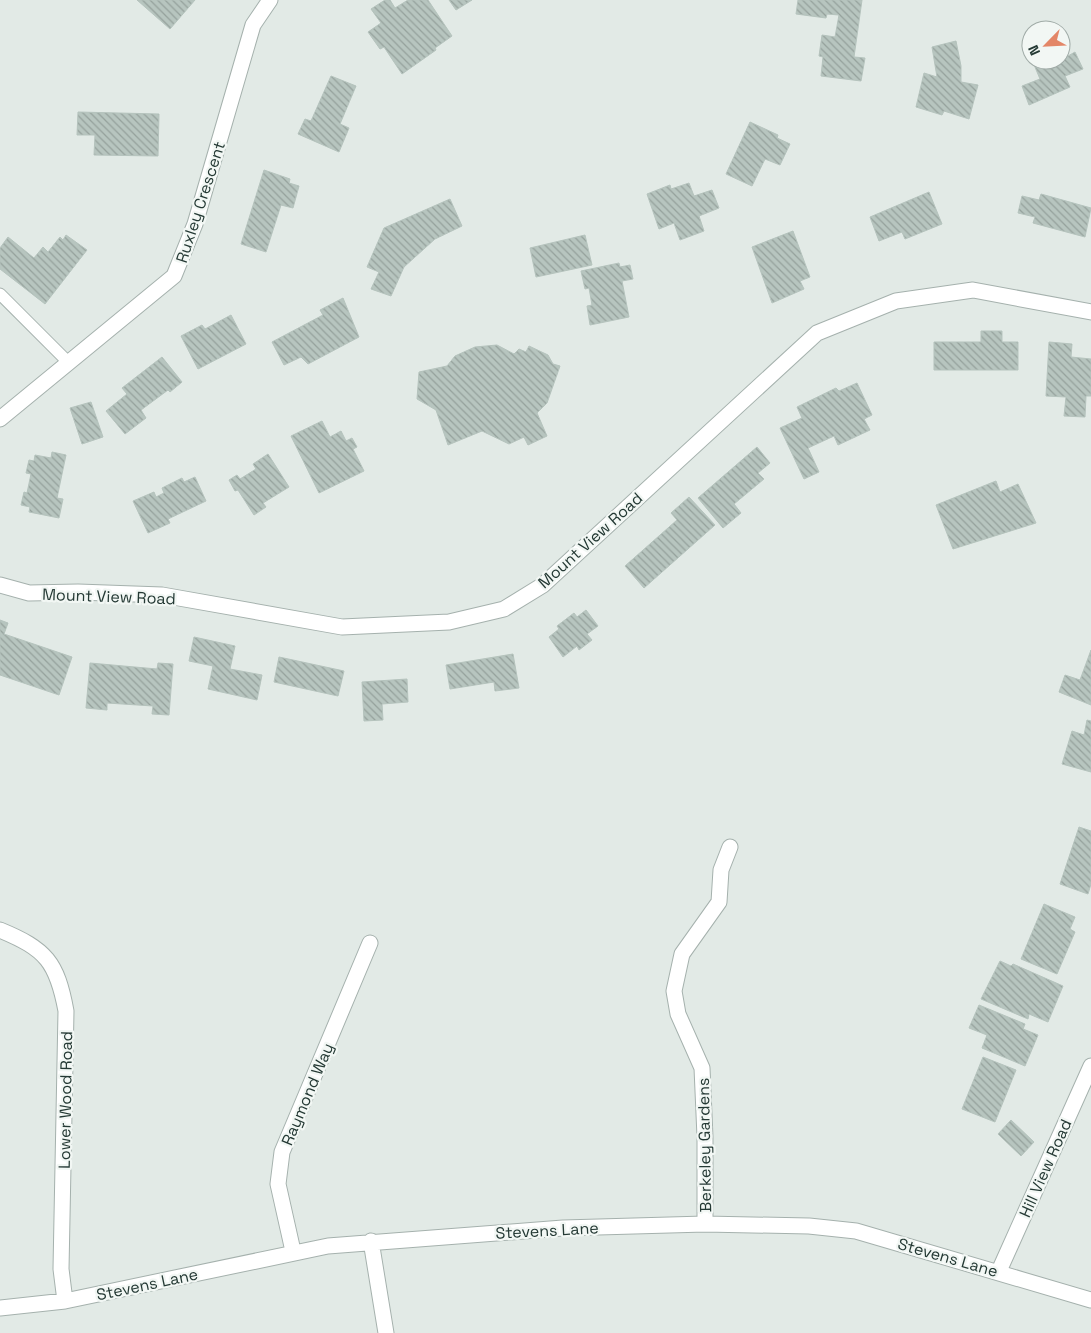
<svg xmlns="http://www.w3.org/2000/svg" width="1091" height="1333" viewBox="0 0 1091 1333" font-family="'Space Grotesk',sans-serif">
<defs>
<pattern id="building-back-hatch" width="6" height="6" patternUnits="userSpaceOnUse" patternTransform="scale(1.25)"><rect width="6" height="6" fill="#b7c5bf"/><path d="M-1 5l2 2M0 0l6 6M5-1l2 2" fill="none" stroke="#95a19c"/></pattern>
</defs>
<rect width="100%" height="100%" fill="#e2eae6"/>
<!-- building -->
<path fill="url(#building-back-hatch)" stroke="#b5c3bd" d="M137,0H195L170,29Z
M385,0H390L395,8L408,0H428L452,36L435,48L436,50L402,74L384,47L380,49L368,32L381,23L371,9Z
M449,0H472L456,10Z
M798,0H862L854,57L865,58L861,81L821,76L823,57L819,56L822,35L835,37L839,15L827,14L826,18L796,14Z
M956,41L961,66V82L978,85L969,119L944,111L942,115L916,107L924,73L937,77L932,47Z
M1075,52L1083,69L1065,76L1070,87L1029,105L1022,86L1040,79L1032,60H1061Z
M331,76L356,86L340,124L349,128L339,152L298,134L305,119L311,121Z
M78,112L159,114L158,156L94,155L95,135H77Z
M750,122L778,135L777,138L790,144L780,165L765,159L752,186L726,174Z
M264,170L290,179L289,183L299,186L293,208L281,205L266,252L241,244Z
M689,183L694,196L712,190L719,208L699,216L704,231L680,240L674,223L659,229L647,194L670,185L671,189Z
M929,192L942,224L905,239L902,232L879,241L870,217Z
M1041,194L1091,208L1085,237L1033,223L1035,217L1018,213L1022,196L1039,200Z
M450,199L462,226L435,239L404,267L391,296L371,289L379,272L367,267L384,228Z
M793,231L810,277L800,281L804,289L772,303L752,247Z
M66,235L87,250L45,304L0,269V248L8,237L34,258L43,247L48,252L60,237L63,240Z
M585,235L592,265L536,277L530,248Z
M619,263L620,267L630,265L633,279L622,281L629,317L590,325L587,306L592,305L589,288L585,289L581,271Z
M343,298L359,337L308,364L301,357L284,365L272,342L323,315L320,310Z
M231,315L246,344L198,369L181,336L202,325L205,329Z
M981,331H1002V342H1018V370H934V342H981Z
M1049,342L1072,344L1071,357L1091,359V396H1086L1085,417L1064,416L1066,397L1046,396Z
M497,345L514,354L519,349L526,352L529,346L548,355L553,364L560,366L547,403L537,413L547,436L528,445L524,437L509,444L482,431L448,445L436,410L417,399L419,372L447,366L455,356L475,347Z
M162,357L182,382L170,392L168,390L141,410L146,418L125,434L106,411L127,394L122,388Z
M857,383L872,415L864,419L870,430L838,445L834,436L808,448L819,472L804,479L780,428L802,418L797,407L836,388L839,391Z
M91,402L103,437L82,444L70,408Z
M322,421L330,437L341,431L346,441L352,438L357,447L353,449L364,471L319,493L291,436Z
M757,447L770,463L758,473L764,479L734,504L741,513L723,528L698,498Z
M52,452L66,455L57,498L63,499L59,518L29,512L30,507L21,505L24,492L27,493L31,474L26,473L29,460L34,461L35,455L51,458Z
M268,454L289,487L263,503L266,507L254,515L238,490L235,491L229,480L237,475L240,479L256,469L253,464Z
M195,477L206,501L168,519L170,523L148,533L133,501L154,492L156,497L164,493L162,488L182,478L184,482Z
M996,481L1000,492L1018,484L1036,523L953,549L936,505Z
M689,497L715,525L644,588L625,566L677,520L671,513Z
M586,610L598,626L587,634L592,640L579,650L577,646L563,657L549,637L559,629L557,626L574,613L577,617Z
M0,620L8,623L4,634L72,657L59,695L0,675Z
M194,637L235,646L230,669L262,675L257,700L208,689L213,666L189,661Z
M1091,650V705L1059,692L1065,675L1080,680Z
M513,654L519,688L495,691L494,682L450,689L446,665Z
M279,657L344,671L338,696L274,682Z
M90,663L157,669L158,663L173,664L169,715L152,714L153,706L107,703V710L86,708Z
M407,679L408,702L382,704L383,720L364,721L362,682Z
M1087,720L1091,721V772L1062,764L1072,731L1084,735Z
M1079,827L1091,831V884L1088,894L1060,884Z
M1044,904L1075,917L1070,929L1075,932L1057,974L1021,959Z
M1000,961L1011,966L1013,964L1063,986L1048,1022L1029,1014L1028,1019L981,999Z
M979,1005L1025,1024L1023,1029L1038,1035L1025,1066L982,1048L987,1035L969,1028Z
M983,1057L1016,1070L995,1122L962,1109Z
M1011,1120L1034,1142L1021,1156L998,1134Z"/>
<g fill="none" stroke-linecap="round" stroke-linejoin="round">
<defs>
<path id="lane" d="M0,294L69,363"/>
<path id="street" d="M0,419L174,276L195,224L253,25L270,0
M0,585L29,593L78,592L162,595L342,627L449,622L504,609L543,585L817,333L896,301L973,290L1091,312
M0,930C46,949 57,962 66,1011L61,1269L65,1301
M705,1224V1137L702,1068L678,1014L674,991L682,954L719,902L721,870L730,847
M371,1241L386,1333
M293,1251L278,1184L282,1152L370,943
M999,1271L1091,1066
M0,1308L65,1301L328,1246L563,1228L705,1224L809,1226L856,1231L1091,1300"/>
</defs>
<!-- lane casing -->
<use href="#lane" stroke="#a5b1ad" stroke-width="13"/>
<!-- street casing -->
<use href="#street" stroke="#a5b1ad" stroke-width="17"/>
<!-- lane -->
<use href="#lane" stroke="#fff" stroke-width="11"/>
<!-- street -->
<use href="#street" stroke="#fff" stroke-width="15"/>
</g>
<g text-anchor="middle" stroke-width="4.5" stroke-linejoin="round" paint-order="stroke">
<!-- street labels -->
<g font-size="16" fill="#243934" stroke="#f2f7f4">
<text transform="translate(200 202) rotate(-72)" y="6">Ruxley Crescent</text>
<text transform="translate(590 540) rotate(-42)" y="6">Mount View Road</text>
<text transform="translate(109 596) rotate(2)" y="6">Mount View Road</text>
<text transform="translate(307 1094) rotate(-67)" y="6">Raymond Way</text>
<text transform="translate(65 1100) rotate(-89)" y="6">Lower Wood Road</text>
<text transform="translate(704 1145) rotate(-91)" y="6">Berkeley Gardens</text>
<text transform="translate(1045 1168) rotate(-66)" y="6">Hill View Road</text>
<text transform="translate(547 1230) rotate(-3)" y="6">Stevens Lane</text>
<text transform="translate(948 1257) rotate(16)" y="6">Stevens Lane</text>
<text transform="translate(147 1284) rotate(-12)" y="6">Stevens Lane</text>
</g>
</g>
<!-- north arrow -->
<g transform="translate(1046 45) rotate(246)"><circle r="24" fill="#f2f7f4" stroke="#a0aba7"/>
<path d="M0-4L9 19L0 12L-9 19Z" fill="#e38667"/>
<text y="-8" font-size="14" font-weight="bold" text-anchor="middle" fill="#243934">N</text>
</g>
</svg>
